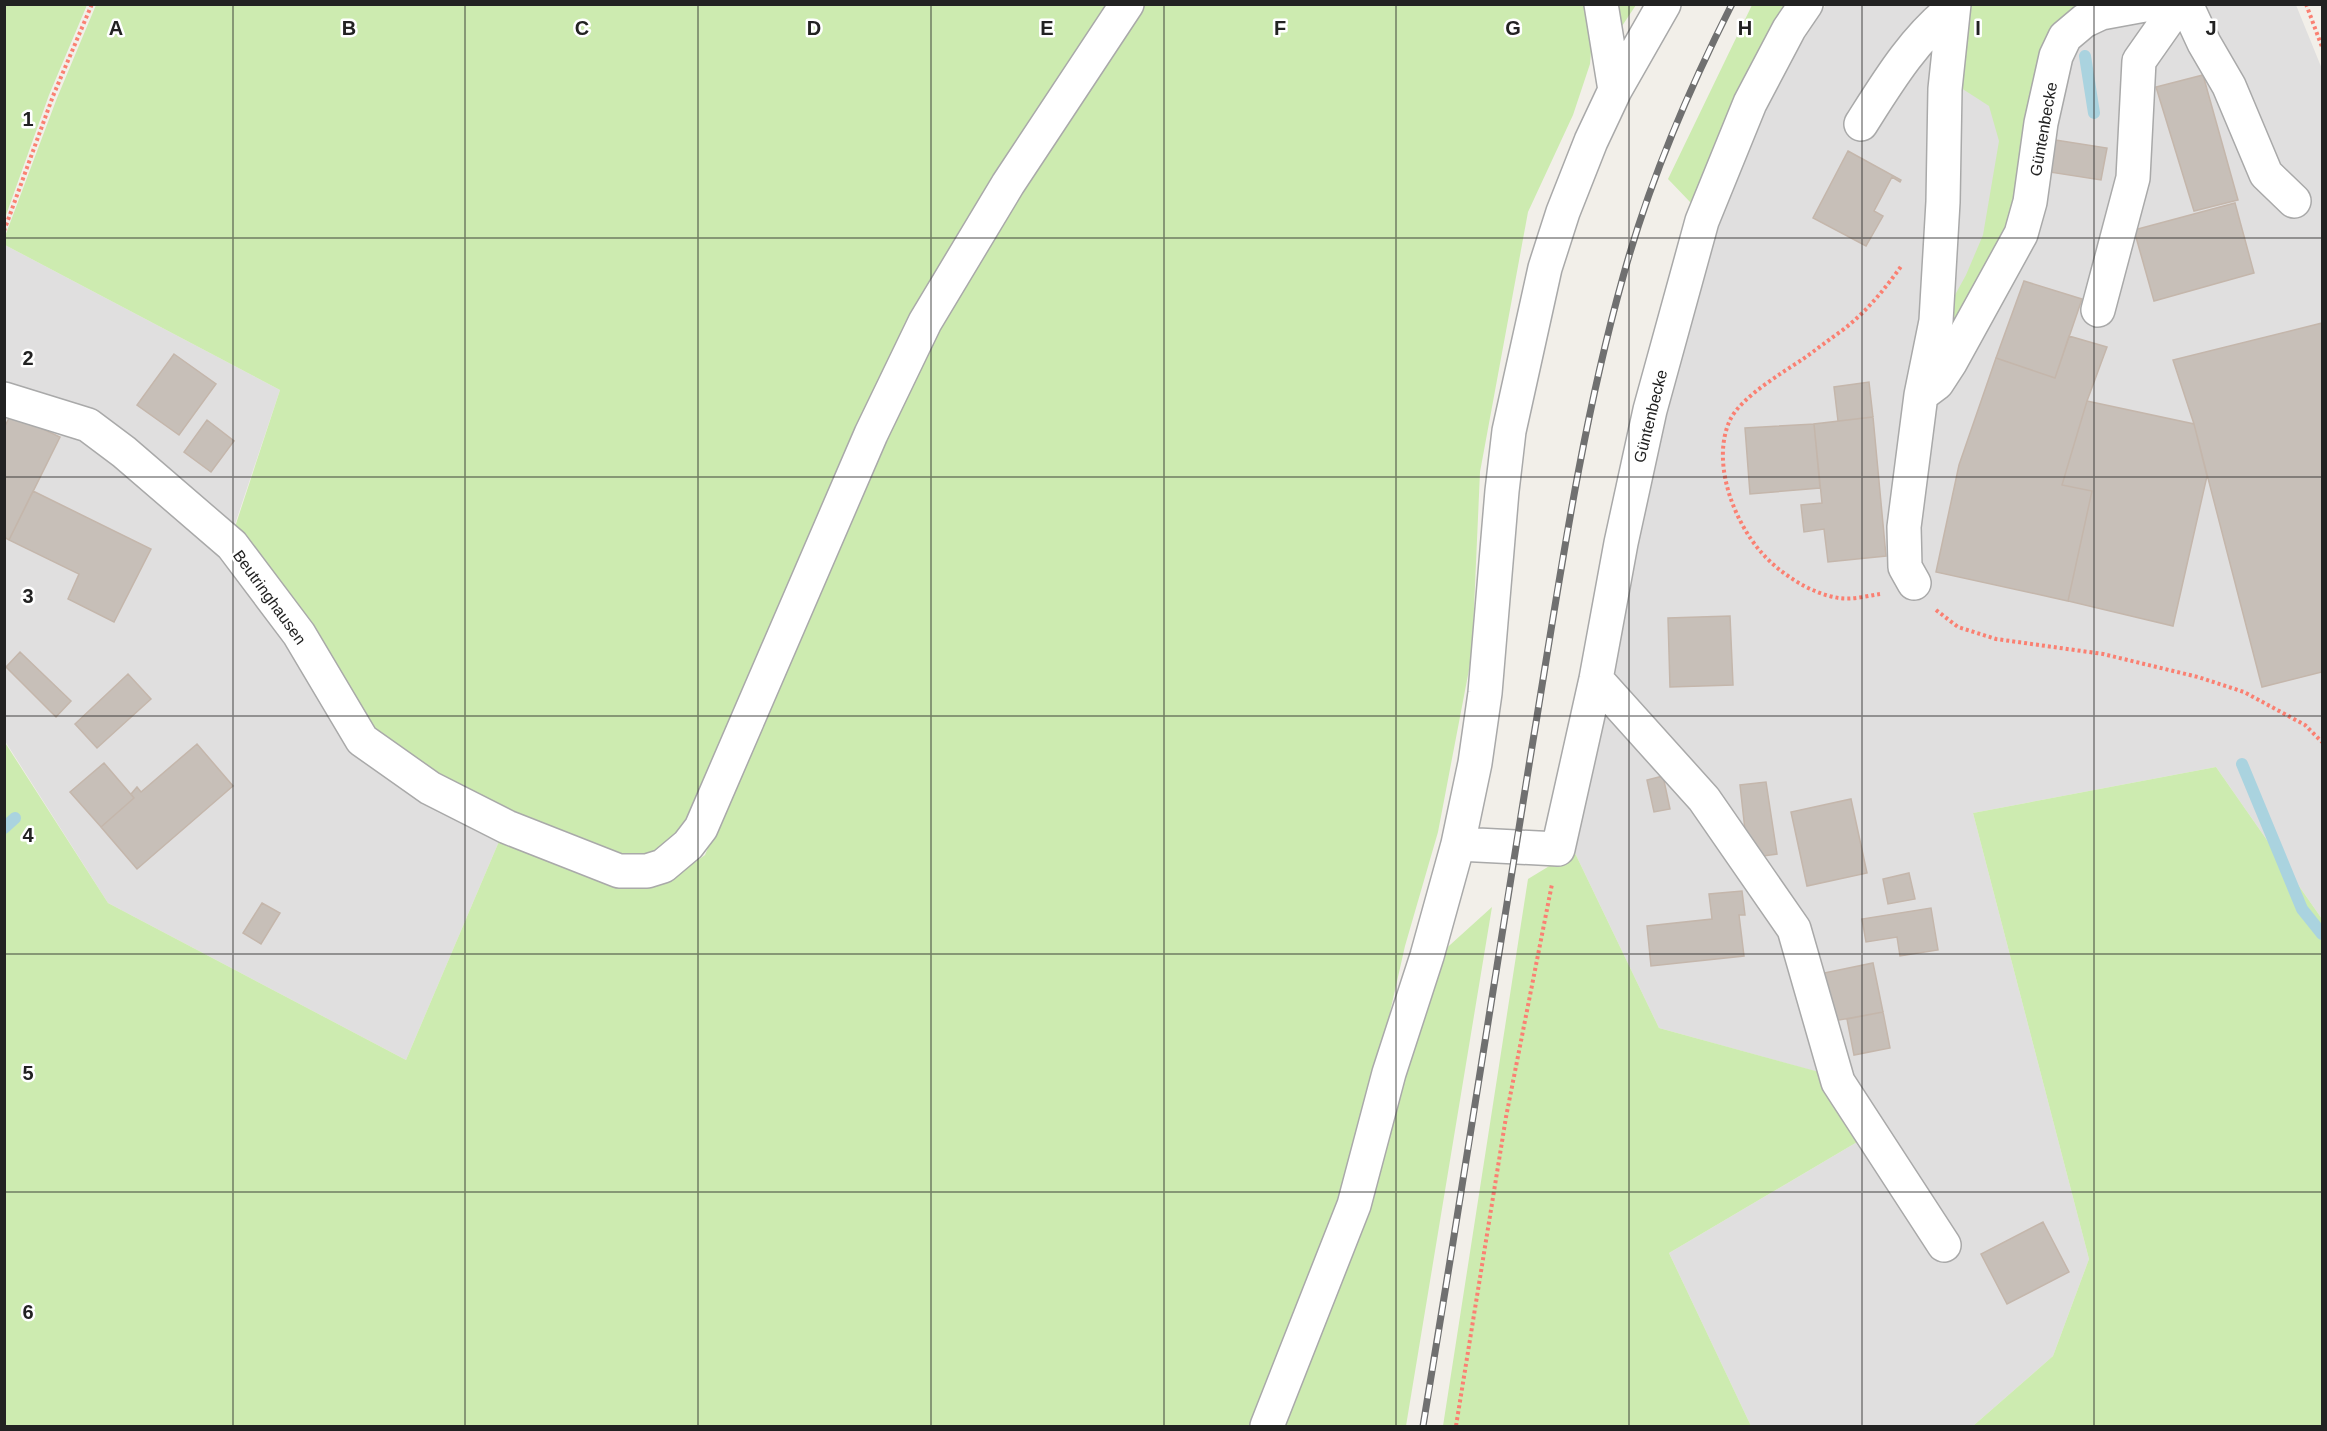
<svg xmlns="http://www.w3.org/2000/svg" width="2327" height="1431" viewBox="0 0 2327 1431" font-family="Arial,sans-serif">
<rect width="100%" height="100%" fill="#f2efe9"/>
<!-- residential -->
<path fill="#e0dfdf" d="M1826,5H2296L2322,69V919L2216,767L1973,813L2089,1259L2053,1356L1973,1426H1751L1669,1253L1869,1135L1836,1077L1659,1028L1574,851L1674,374L1715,231L1748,149L1781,75Z
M5,245L280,390L229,542L503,832L406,1060L108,903L5,741Z"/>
<!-- grass -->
<path fill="#cdebb0" d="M5,4L87,5L49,95L5,218Z
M96,5H1119L1001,178L683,836L646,859L615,862L510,824L368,738L233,533L280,390L5,245L4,239L57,98Z
M1141,5H1593L1594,16L1590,64L1573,115L1528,212L1480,472L1472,654L1438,832L1405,946L1347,1202L1259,1426H5L4,741L108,903L406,1060L503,832L674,877L705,855L826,564L934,326Z
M1612,5H1636L1618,32Z
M1752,5H1787L1691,203L1668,179Z
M1970,5H2098L2079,12L2017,206L1942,353L1950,304L1966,275L1983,235L1999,141L1989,106L1958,86Z
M2216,767L2322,919V1426H1973L2053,1356L2089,1259L1973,813Z
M1574,851L1659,1028L1834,1076L1869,1135L1669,1253L1751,1426H1443L1528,879Z
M1492,907L1406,1426H1276L1440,954Z"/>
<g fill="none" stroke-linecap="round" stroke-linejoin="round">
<!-- stream -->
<path stroke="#aad3df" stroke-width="12" d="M2085,56L2094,113
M2242,764L2302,909L2322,934
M4,828L15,818"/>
</g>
<!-- building -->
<path fill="#c7bfb8" stroke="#c4b6ab" stroke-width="1.5" d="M2203,75L2238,200L2194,211L2156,87Z
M2049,139L2107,148L2101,180L2043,171Z
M1848,151L1901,180L1900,182L1892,177L1874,211L1883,216L1866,246L1813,218Z
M2235,203L2254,273L2154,301L2134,230Z
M2024,281L2082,299L2055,378L1996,358Z
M2322,323V672L2262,687L2194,424L2173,360Z
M2069,336L2107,347L2087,401L2062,485L2092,491L2068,601L1936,572L1959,465L1996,358L2055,378Z
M174,354L216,384L179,435L137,405Z
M1869,382L1873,417L1838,421L1834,387Z
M2087,401L2194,424L2207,476L2173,626L2068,601L2092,491L2062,485Z
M11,414L60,437L9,540L4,537V428Z
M1873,417L1886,556L1828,562L1824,529L1804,532L1801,505L1822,503L1814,424Z
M207,420L234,441L211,472L184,452Z
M1814,424L1820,488L1750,494L1745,428Z
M33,491L151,549L114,622L68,599L79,574L9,540Z
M1730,616L1733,685L1670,687L1668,618Z
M20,652L71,701L56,717L6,667Z
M128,674L151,699L97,748L75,724Z
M197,744L233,786L137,869L101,827L134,798L131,794L137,787L141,792Z
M104,763L134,798L101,827L70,792Z
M1663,776L1670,809L1654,812L1647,780Z
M1766,782L1777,854L1756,857L1745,830L1740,785Z
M1851,799L1867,873L1807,886L1791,812Z
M1909,873L1915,899L1888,904L1883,879Z
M1742,891L1745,915H1739L1744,956L1651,966L1647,926L1712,919L1709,894Z
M262,903L280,913L261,944L243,933Z
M1931,908L1938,950L1900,956L1897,937L1866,942L1862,919Z
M1873,963L1883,1012L1834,1021L1824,973Z
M1883,1012L1890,1048L1854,1055L1847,1019Z
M2043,1222L2069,1272L2007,1304L1981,1254Z"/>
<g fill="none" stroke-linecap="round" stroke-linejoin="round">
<defs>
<path id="minor" d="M1601,4L1615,90
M1954,4L1945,89L1943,202L1936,321L1921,395L1937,383L1950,363L2021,234L2030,202L2041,123L2056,56L2065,37L2084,21L2101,13L2150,4
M2186,4L2204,43L2229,86L2266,174L2294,201
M1861,124C1887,83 1914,38 1953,8
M2098,310L2133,178L2139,61L2179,4
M4,399L88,425L124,452L232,545L299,634L362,740L430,788L507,827L619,871H647L663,866L688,845L701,828L871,434L925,322L1008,184L1127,4
M1914,583L1905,567L1904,527L1921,395
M1596,679L1704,799L1794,929L1838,1082L1944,1245
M1458,844L1558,849L1596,679L1621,543L1650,410L1702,221L1750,103L1789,29L1806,4
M1267,1426L1354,1205L1389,1073L1427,956L1458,844L1475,763L1485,693L1502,491L1509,431L1545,268L1563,212L1591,141L1615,90L1664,4"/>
</defs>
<!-- minor casing -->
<use href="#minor" stroke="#a9a9a9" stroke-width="36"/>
<!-- path -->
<path stroke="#fa8072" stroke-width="4" stroke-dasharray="3 3" stroke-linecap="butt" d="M2306,4L2322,47
M4,231L53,96L92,4
M1880,594C1867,596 1852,600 1839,598C1811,594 1779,573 1761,552C1733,520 1711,461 1730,420C1741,397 1782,373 1803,359C1817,349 1830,339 1844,329C1867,311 1885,289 1902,265
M1936,610L1958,627L1996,639L2103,654L2198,677L2244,692L2305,725L2322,742
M1456,1426L1506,1117L1552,884"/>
<!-- minor -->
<use href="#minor" stroke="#fff" stroke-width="33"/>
<defs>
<path id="rail" d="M1423,1426C1460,1204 1494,982 1530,759C1557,598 1579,434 1623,277C1649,182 1688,91 1732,4"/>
</defs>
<!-- rail casing -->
<use href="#rail" stroke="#707070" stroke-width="7"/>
<!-- rail -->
<use href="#rail" stroke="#fff" stroke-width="4.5" stroke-dasharray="14" stroke-linecap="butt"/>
</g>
<!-- grid -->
<path fill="none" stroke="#222" stroke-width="1.5" stroke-opacity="0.55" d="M233,4V1426M465,4V1426M698,4V1426M931,4V1426M1164,4V1426M1396,4V1426M1629,4V1426M1862,4V1426M2094,4V1426M4,238H2322M4,477H2322M4,716H2322M4,954H2322M4,1192H2322"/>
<g text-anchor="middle" stroke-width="5" stroke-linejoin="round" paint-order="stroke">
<!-- street labels -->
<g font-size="16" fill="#222" stroke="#fff">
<text transform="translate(2043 129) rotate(-80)" y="6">Güntenbecke</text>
<text transform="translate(1650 416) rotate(-76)" y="6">Güntenbecke</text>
<text transform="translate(270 597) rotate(54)" y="6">Beutringhausen</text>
</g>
</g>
<g font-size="20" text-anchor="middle" font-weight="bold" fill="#222" stroke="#fff" stroke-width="5" stroke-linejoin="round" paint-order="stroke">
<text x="116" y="35">A</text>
<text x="349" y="35">B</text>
<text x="582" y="35">C</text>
<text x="814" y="35">D</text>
<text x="1047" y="35">E</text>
<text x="1280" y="35">F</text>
<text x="1513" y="35">G</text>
<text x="1745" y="35">H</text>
<text x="1978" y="35">I</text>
<text x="2211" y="35">J</text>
<text x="28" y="126">1</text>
<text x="28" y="365">2</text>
<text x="28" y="603">3</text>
<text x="28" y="842">4</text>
<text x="28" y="1080">5</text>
<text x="28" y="1319">6</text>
</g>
<!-- border -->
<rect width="2327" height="1431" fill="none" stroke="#222222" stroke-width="12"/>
</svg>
